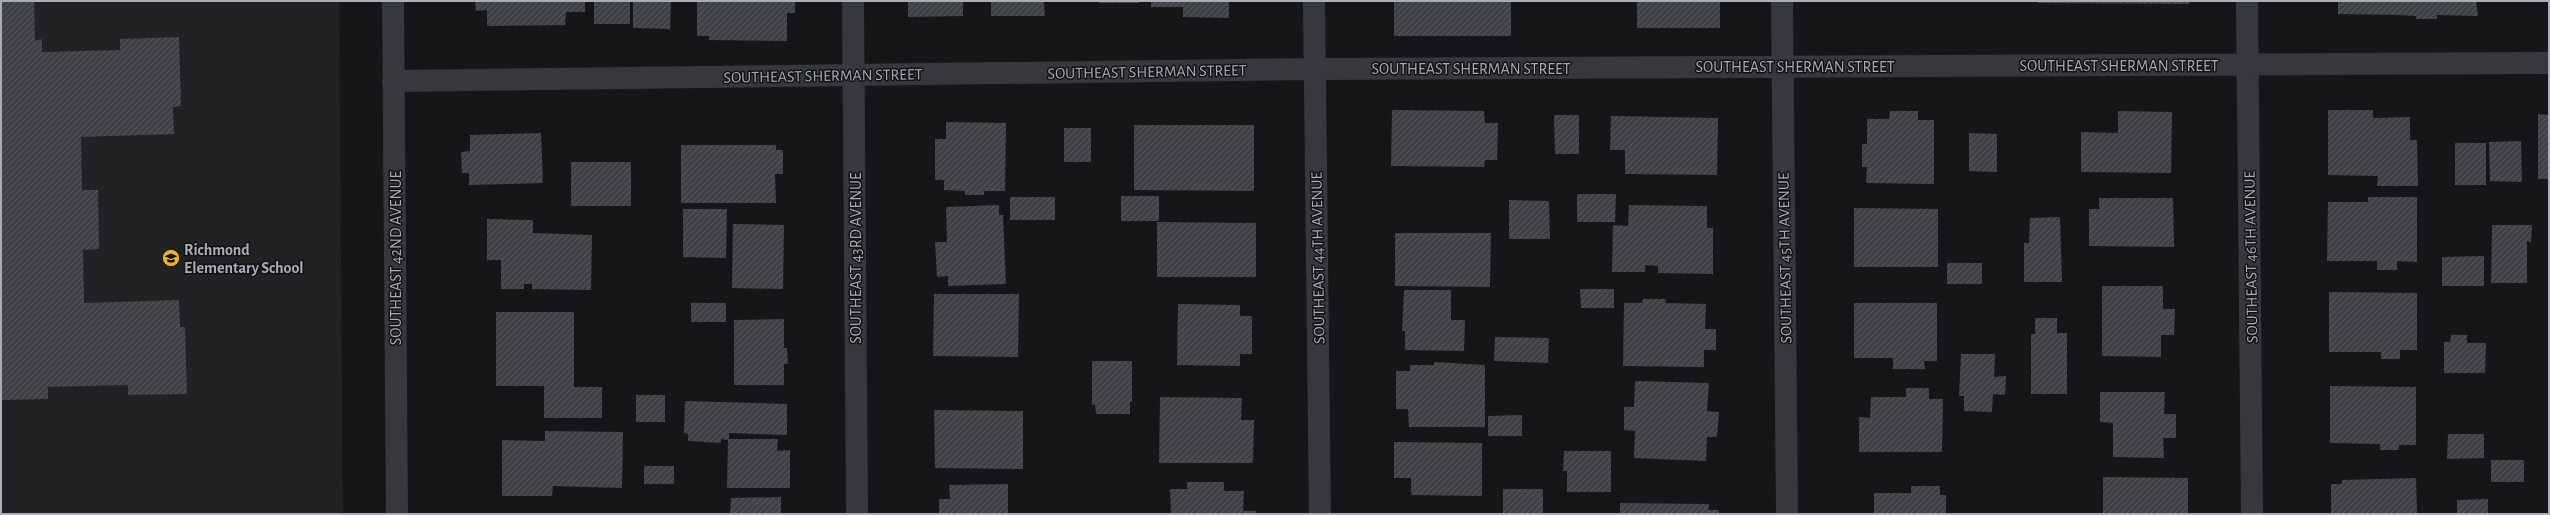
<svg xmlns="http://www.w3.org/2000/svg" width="2550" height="515" viewBox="0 0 2550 515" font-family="'Alegreya Sans',sans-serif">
<defs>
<pattern id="building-hatch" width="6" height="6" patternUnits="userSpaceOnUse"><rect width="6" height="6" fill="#404145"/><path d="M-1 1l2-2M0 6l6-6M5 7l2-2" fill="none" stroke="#595a5e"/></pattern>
</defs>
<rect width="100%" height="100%" fill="#161618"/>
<!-- built -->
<path fill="#222225" d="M1,1H339L343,514H1Z"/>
<!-- building -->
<path fill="url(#building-hatch)" d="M1,1H34L35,41L42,39V52L120,50V39L179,37L181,106L173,107L174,134L81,137L82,190H98L99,249L83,250L84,303L179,300L180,327H185L187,394L128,395V385L48,387V399L1,400Z
M475,1H585V12H566L565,25L487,26V10L476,11Z
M594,1H630V24H594Z
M633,1H671L670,29L633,28Z
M697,1H795V13H787V41L709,40V36H697Z
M908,1H963V16L908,17Z
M991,1H1044L1045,16H991Z
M1099,1H1139V3H1099Z
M1151,1H1229V18L1183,17V7H1151Z
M1394,1H1511V36H1394Z
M1637,1H1720V28H1637Z
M2038,1H2189V4L2038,3Z
M2338,1H2476L2478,16L2437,15V19H2416V16L2399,15L2338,14Z
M1392,110L1484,111L1485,123H1498L1497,160H1485L1484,167L1391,166Z
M2328,110H2373V118L2410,117V140H2417L2418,186H2377L2378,176L2328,175Z
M1890,111H1918V120H1934V184L1866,183L1867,167H1862V144H1867V119H1889Z
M2118,111L2172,112L2171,173L2081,172V132L2118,133Z
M2538,114L2549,115V179H2538Z
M1554,115H1579V154H1555Z
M1611,116L1718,118L1717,175L1625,174V150H1610Z
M946,122L1006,123L1005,191H984V195H965V191L944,190V180H935V139H946Z
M1134,125H1254V191L1134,190Z
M1064,128H1091V162H1064Z
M541,133L543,183L469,185V173H462L461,152L470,151V135Z
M1969,133L1997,134V172L1969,171Z
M2521,141L2522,182L2490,181L2489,142Z
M2455,143H2486V185H2455Z
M681,145H776V150H783V174H775L776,203H681Z
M571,162H631V206H571Z
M1577,194H1616L1615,222H1577Z
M1121,196H1159V221H1121Z
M1010,197H1055V220H1010Z
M2368,197H2417V262L2397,261V270H2377V261H2327L2328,202H2368Z
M2099,198H2173L2174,247L2089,246V209H2099Z
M1509,200L1549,201L1550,239H1509Z
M999,205V215H1003L1006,284L948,286V276L937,277L935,242H947L946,207Z
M1629,205L1707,206V228H1713V274L1658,273V266L1645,265V272H1612L1613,225L1628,226Z
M1854,208L1938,209V267H1854Z
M683,209H727L726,258L683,257Z
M2060,217L2062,282H2024V243H2029L2030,218Z
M487,219L533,220V233L592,235L591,290L532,289V284H524V289H501V260H487Z
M1157,222L1256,223V277H1157Z
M733,224L784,225L783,289L732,288Z
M2492,225H2532L2531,242L2527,241V283H2491Z
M1395,233H1491L1490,287L1395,286Z
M2484,256V286H2442V257Z
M1947,263H1982V284H1947Z
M2102,286H2163V309H2175L2174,335H2161V357L2102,356Z
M1580,289H1614V308H1581Z
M1404,290H1451V320H1465L1464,351L1405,350V331H1402Z
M2329,292L2417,293V350H2400V359H2381V352H2329Z
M934,294H1019L1018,357L933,356Z
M1643,299H1666L1665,303L1706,304L1705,329H1716V350H1704V367L1623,366L1624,303H1642Z
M691,303H726V322H691Z
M1854,303H1937V361H1924L1925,369H1893V358H1854Z
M1178,304L1240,305V316H1252V354H1240V366L1177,365Z
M496,312H574V387H602V418H544V386H496Z
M2035,318H2057V333H2067V394H2031V334H2035Z
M784,319V348H787L788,364H784V385H734V320Z
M2451,335H2467V343H2486L2485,373H2444V342H2450Z
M1495,337L1549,338L1548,363L1494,361Z
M1961,354H1995L1994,377L2006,376L2005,395L1993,394L1992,412L1964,411V396H1959Z
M1092,361H1132V402H1130V414H1096L1095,404L1092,405Z
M1434,362L1485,365V427H1409L1408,409H1396V371H1410V365H1434Z
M1635,381L1709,383L1707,411L1719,412L1717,437H1707L1706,461L1634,458L1635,431L1624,430V407H1634Z
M2330,386L2416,387V445H2399V450H2380V444L2330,443Z
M1906,388H1929V399H1943L1942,452H1859V417L1870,418L1871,397H1906Z
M2100,392H2165L2164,414H2176V438H2163L2164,458L2113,457V423L2100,422Z
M636,395H665V422H636Z
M1160,397L1242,398L1241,420H1254L1253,463H1159Z
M685,401L787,404V435L729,433V439H778L777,451L790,450V488H727L728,440L721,439V443L688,441V434L684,433Z
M934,410L1023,411V469L935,468Z
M1522,415V436H1488V416Z
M545,431L623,432L622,488L553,486L552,496H502V440L545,441Z
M2448,434H2484V458L2447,459Z
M1394,442L1482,443V496L1411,495V478H1394Z
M1564,451H1611V492H1567V471H1563Z
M2491,460H2524V482H2491Z
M644,466H674V484H644Z
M2103,477L2188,478V514H2103Z
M2416,478L2417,514H2331V484H2342V480Z
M1187,482H1224V491H1244L1243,511H1256V514H1171L1170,489H1187Z
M1008,484V514H939V499H950L949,485Z
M1911,486H1940V495H1946V514H1874V493H1911Z
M1503,489H1543V514H1503Z
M781,497V514H730L731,498Z
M2488,499V514H2457V500Z
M1620,503L1709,504L1708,510H1719V514H1620Z"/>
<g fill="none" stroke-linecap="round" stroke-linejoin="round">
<!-- minor -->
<path stroke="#37383d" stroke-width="22" d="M393,1L397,514
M853,1L857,514
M1314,1L1320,514
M1782,1L1787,514
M2247,1L2252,514
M393,81L1314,69L2549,63"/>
</g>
<!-- icons -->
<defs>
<symbol id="school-disc" viewBox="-11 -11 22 22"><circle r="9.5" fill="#f2b134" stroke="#111113"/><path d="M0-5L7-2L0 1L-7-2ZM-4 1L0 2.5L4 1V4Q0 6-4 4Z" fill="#111"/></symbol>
</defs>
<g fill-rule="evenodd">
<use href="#school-disc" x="161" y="248" width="20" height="20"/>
</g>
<g text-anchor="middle" stroke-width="3" stroke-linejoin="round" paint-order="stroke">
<!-- street labels -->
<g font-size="16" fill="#a8adb8" stroke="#111113">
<text x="2119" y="71">SOUTHEAST SHERMAN STREET</text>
<text x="1795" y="72">SOUTHEAST SHERMAN STREET</text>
<text x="1471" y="74">SOUTHEAST SHERMAN STREET</text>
<text transform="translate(1147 71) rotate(-1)" y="6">SOUTHEAST SHERMAN STREET</text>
<text transform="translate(823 75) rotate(-1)" y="6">SOUTHEAST SHERMAN STREET</text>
<text transform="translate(2250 257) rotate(-91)" y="6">SOUTHEAST 46TH AVENUE</text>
<text transform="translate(395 258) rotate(-90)" y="6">SOUTHEAST 42ND AVENUE</text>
<text transform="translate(855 258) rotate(-90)" y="6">SOUTHEAST 43RD AVENUE</text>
<text transform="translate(1317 258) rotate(-91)" y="6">SOUTHEAST 44TH AVENUE</text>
<text transform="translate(1784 258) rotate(-91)" y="6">SOUTHEAST 45TH AVENUE</text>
</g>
<!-- poi labels -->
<g font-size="16" font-weight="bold" fill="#a8adb8" stroke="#111113" text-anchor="start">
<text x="184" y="255">Richmond<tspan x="184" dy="18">Elementary School</tspan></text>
</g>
</g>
<!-- border -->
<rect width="2550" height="515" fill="none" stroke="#a8adb8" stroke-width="4"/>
</svg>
